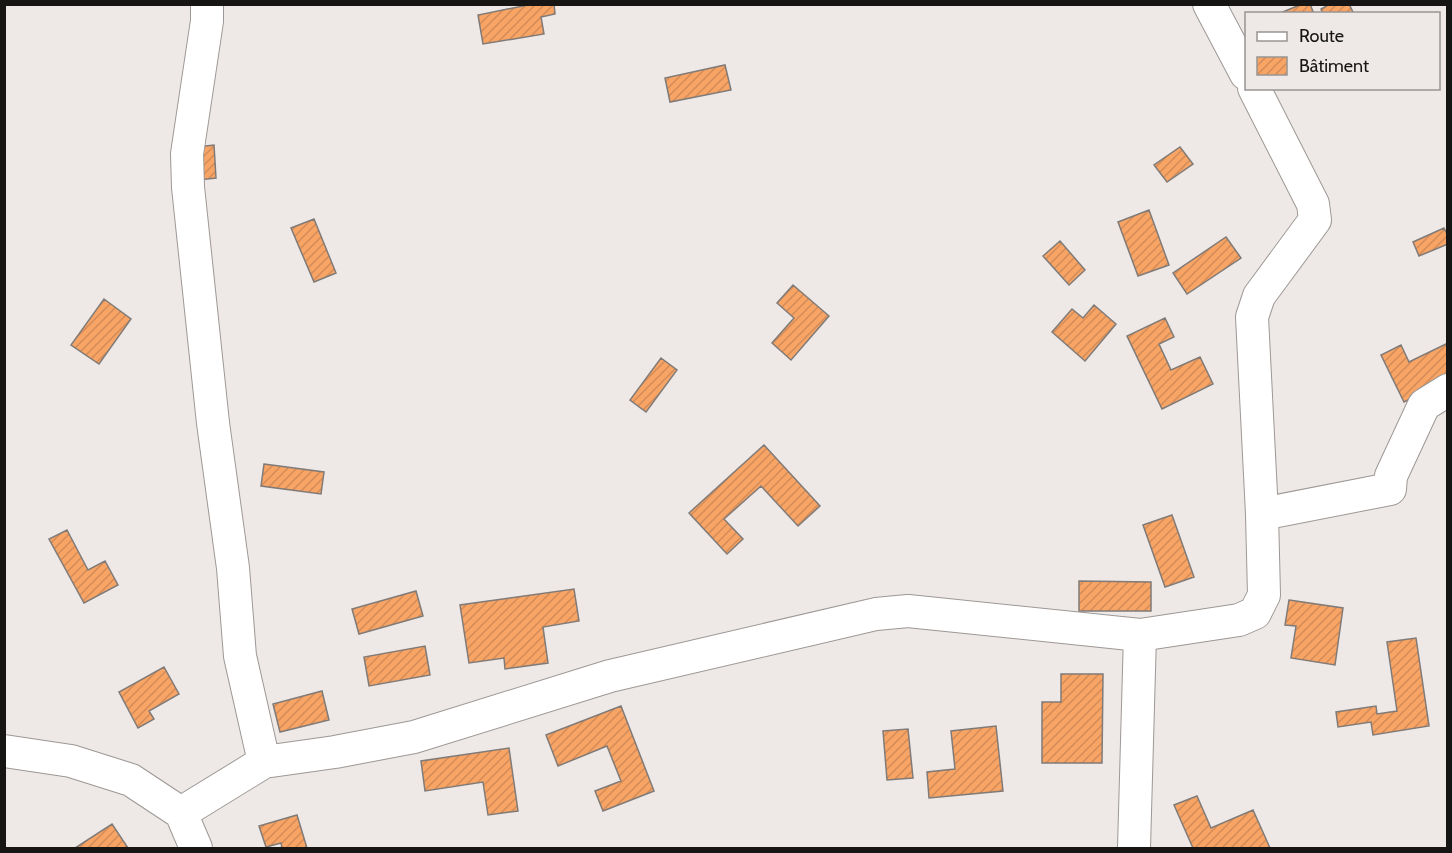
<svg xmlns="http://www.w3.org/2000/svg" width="1452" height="853" viewBox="0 0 1452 853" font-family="Cabin,sans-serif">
<defs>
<pattern id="building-hatch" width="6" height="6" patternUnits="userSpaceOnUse" patternTransform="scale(1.5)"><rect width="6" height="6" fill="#f7a465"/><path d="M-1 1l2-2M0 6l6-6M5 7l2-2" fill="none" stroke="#d38c57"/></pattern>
</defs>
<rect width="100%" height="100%" fill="#eee9e6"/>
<!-- building -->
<path fill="url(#building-hatch)" stroke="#807b78" stroke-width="1.5" d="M554,4L555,14L541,17L544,34L483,44L478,15L533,4Z
M1302,4H1310L1314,14H1278Z
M1330,4H1349L1354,14H1323L1321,9Z
M725,65L731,90L670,102L665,78Z
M214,145L216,178L198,180L197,147Z
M1180,147L1193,164L1167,182L1154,165Z
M1149,210L1169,265L1138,276L1118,222Z
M314,219L336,273L314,282L291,228Z
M1444,228L1448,236V244L1419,256L1413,242Z
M1226,237L1241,258L1187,294L1173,273Z
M1060,241L1085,270L1069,285L1043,256Z
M793,285L829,316L791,360L772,343L794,318L777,303Z
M104,299L131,319L99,364L71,345Z
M1094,305L1116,324L1085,361L1052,332L1072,309L1083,318Z
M1165,318L1174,337L1159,344L1171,370L1200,357L1213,384L1162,409L1127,336Z
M1448,343V380L1404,402L1381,355L1401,345L1409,362Z
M661,358L677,370L646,412L630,400Z
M764,445L820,506L798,526L761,486L724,519L743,539L727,554L689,513Z
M264,464L324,472L321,494L261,486Z
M1172,515L1194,577L1165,587L1143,525Z
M67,530L88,570L105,561L118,585L84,603L49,539Z
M1079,581L1151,582V611H1079Z
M574,589L579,621L543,627L548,663L505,669L504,658L469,663L460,605Z
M416,591L423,616L359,634L352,609Z
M1289,600L1343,608L1335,665L1291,658L1296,626L1285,625Z
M1416,638L1429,726L1373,735L1371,722L1338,727L1336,712L1376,706L1377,714L1397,711L1387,642Z
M425,646L430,675L369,686L364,657Z
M164,667L179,694L149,711L154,719L138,728L119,692Z
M1061,674H1103L1102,763H1042V702H1061Z
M322,691L329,720L280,732L273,704Z
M621,706L654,791L603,811L595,791L621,781L607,746L558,766L546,735Z
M996,726L1003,791L929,798L927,772L955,769L951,731Z
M908,729L913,778L887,780L883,731Z
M509,748L518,811L488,815L483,782L425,791L421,761Z
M1197,796L1211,828L1253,810L1270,848H1193L1174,805Z
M297,815L307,848H282L281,843L266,847L259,826Z
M112,824L128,848H75Z"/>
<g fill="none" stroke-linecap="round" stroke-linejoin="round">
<defs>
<path id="minor" d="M207,4V21L187,154L188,187L213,423L233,568L240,656L264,762
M1209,4L1246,74
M1262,514L1390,489L1391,476L1424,405L1448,390
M4,751L71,761L131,780L181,813L196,848
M181,813L264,762L335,752L414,737L610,676L876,614L908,611L1140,635L1239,620L1255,613L1264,595L1262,514L1252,317L1259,296L1315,220L1313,204L1254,88
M1134,848L1140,635"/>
</defs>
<!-- minor casing -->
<use href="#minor" stroke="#9d9895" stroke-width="34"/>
<!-- minor -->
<use href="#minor" stroke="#fff" stroke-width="32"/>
</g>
<!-- border -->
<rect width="1452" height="853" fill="none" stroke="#161514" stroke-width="12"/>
<!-- legend -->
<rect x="1245" y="12" width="195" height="78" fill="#eee9e6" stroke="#989492" stroke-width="1.5"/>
<rect x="1257" y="32" width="30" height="9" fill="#ffffff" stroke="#989492" stroke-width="1.5"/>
<text x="1299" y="42" font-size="18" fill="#161514">Route</text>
<rect x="1257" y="57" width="30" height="18" fill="url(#building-hatch)" stroke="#989492" stroke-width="1.5"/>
<text x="1299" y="72" font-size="18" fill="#161514">Bâtiment</text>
</svg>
